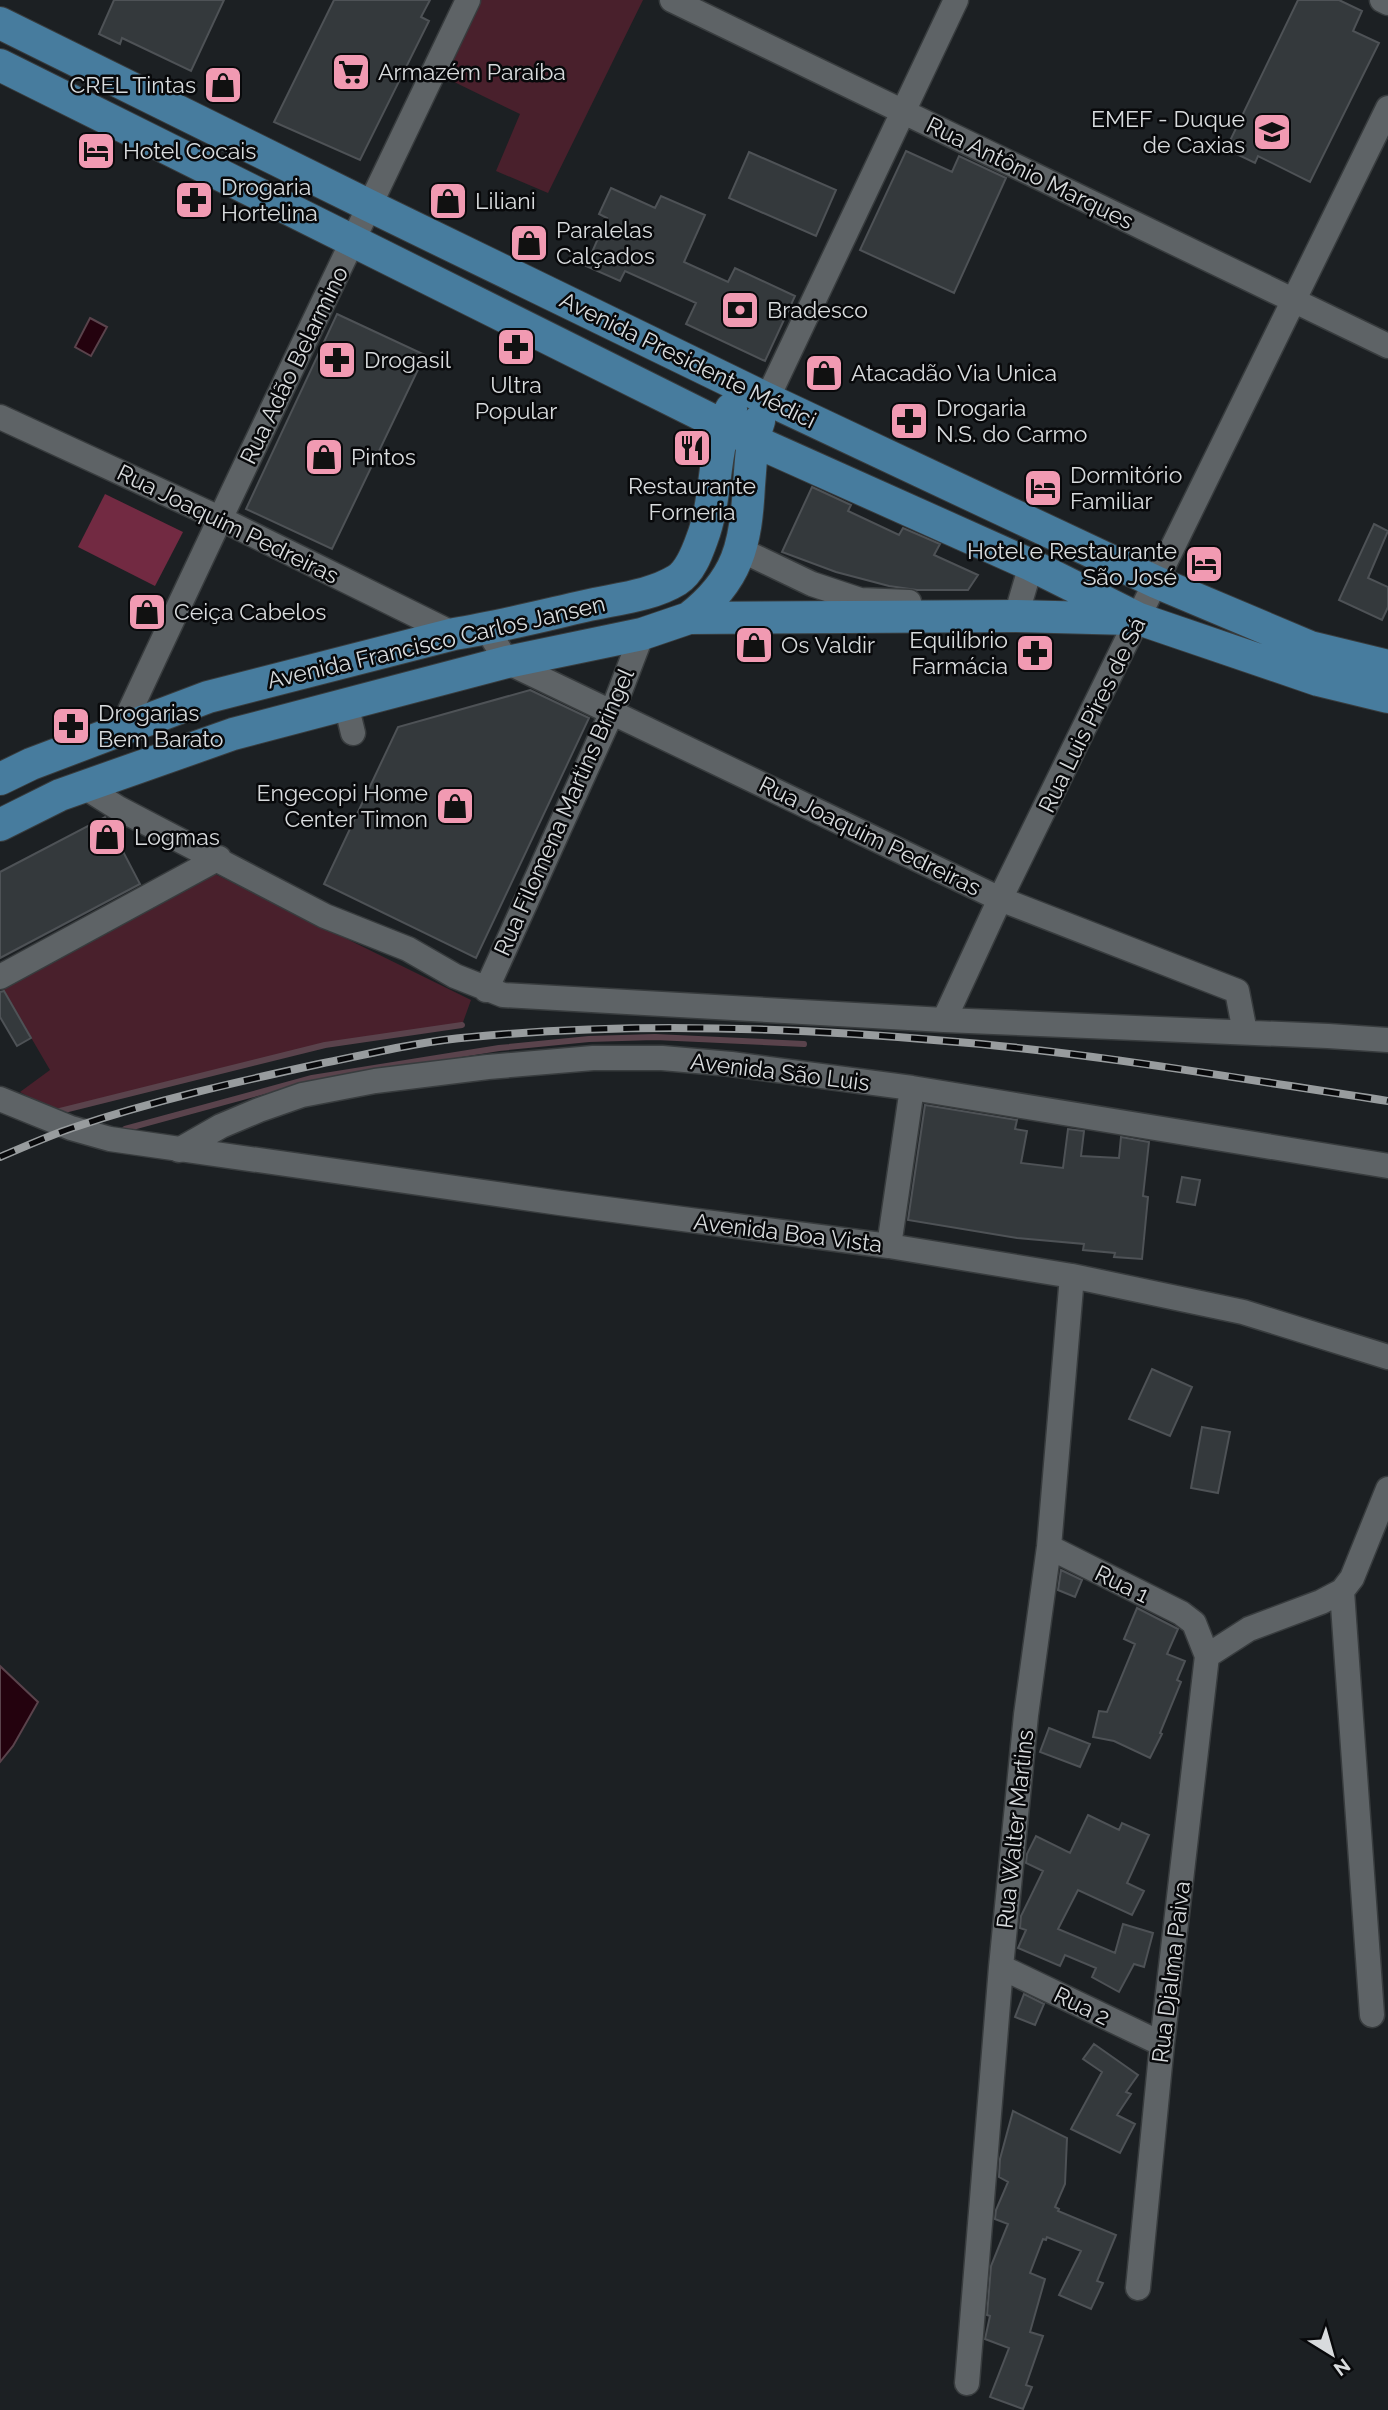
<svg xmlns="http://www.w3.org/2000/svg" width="1388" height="2410" viewBox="0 0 1388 2410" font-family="Raleway,sans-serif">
<rect width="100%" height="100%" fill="#1c2023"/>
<!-- green -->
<path fill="#49202c" d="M480,0H643L548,193L496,171L520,114L444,77Z
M215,874L471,1000L462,1025L325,1045L56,1112L20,1092L50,1070L2,988Z"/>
<!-- forest -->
<path fill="#722a42" d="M105,494L183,532L155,586L78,547Z"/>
<!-- water -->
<path fill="#24020e" stroke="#5a434c" stroke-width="2" d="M90,318L107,327L91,356L75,347Z
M0,1666L38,1702L13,1746L0,1762Z"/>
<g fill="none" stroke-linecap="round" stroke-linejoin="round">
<!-- stream -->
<path stroke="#5a434c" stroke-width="6" d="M56,1112L325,1045L462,1025
M125,1129L312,1078L499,1048L589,1039L655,1037L804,1044"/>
</g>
<!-- building -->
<path fill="#34393c" stroke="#4e5256" stroke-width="2" d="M114,0H224L191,71L122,38L120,44L99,34Z
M334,0H430L421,17L429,21L360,160L274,122Z
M1298,0H1339L1362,11L1353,31L1379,43L1310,182L1258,156L1255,163L1226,149Z
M906,151L952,172L959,156L1006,178L954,293L860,250Z
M749,152L836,190L816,236L729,198Z
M611,188L655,208L661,196L705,215L684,262L728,282L735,268L795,296L765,361L686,324L696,303L625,271L620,281L586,266L607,218L599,214Z
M337,314L425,355L332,549L246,509Z
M812,487L851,505L848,511L899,535L903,528L940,544L934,555L978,575L968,590H917L889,586L836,572L782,552Z
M1374,524L1388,531L1368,578L1388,587V607L1382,620L1339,600Z
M530,690L589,718L476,958L324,884L398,727Z
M105,817L140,884L0,958V872Z
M4,991L31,1038L17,1046L0,1017V992Z
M925,1105L1017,1120L1015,1129L1027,1131L1021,1163L1063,1168L1068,1129L1084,1131L1081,1156L1119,1158L1121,1137L1149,1142L1143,1196L1148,1197L1142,1259L1114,1257L1115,1253L1083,1250L1084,1244L1017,1238L908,1220Z
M1182,1177L1200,1180L1195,1205L1177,1202Z
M1152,1369L1192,1387L1170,1436L1129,1419Z
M1202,1427L1230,1432L1218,1493L1191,1488Z
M1061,1570L1082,1580L1075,1597L1058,1590Z
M1137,1608L1178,1629L1167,1654L1185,1661L1177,1680L1181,1682L1160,1733L1162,1734L1150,1758L1114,1741L1093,1737L1099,1711L1107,1712L1135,1644L1124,1639Z
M1049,1728L1090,1744L1080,1767L1040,1752Z
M1088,1815L1119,1830L1122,1823L1149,1835L1127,1883L1144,1891L1132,1915L1078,1890L1058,1929L1115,1953L1123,1924L1153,1933L1144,1967L1134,1964L1119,1992L1092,1977L1096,1968L1065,1955L1060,1966L1018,1948L1026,1930L1020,1928L1021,1916L1043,1871L1026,1863L1027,1854L1036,1836L1070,1853Z
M1024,1994L1044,2004L1035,2025L1015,2017Z
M1094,2044L1138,2075L1126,2092L1131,2094L1117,2115L1135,2124L1120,2153L1071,2129L1102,2072L1083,2059Z
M1013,2111L1067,2138L1065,2184L1055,2207L1059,2209L1058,2211L1116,2235L1097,2281L1103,2283L1091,2309L1059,2295L1081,2251L1047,2237L1046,2240L1043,2239L1030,2273L1045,2279L1030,2332L1043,2336L1026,2385L1032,2387L1023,2409L990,2397L1009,2348L985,2339L990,2316L987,2315L991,2266L1008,2224L995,2219L996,2210L1008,2182L999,2177L1000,2159Z"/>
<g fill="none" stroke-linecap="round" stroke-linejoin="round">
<defs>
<path id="minor" d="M672,0L1388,346
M1382,0L1388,3
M767,399L956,0
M0,417L219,518L454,634
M741,550L812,584L860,600L909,602
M1016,616L1031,565
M487,629L507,662L1000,899L1237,991L1245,1032
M346,704L353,733
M121,730C234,486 352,243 468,0
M83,786L118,808L325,916L408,949L455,976L503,995L944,1020L1328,1036L1388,1040
M0,977L219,858
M486,990L612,712L642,634
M944,1020L1000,899L1388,108
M0,1099L71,1128L110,1139L560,1203L889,1246L1072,1276L1243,1312L1388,1357
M179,1150L221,1126L259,1110L302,1095L375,1081L488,1067L593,1058H662L731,1064L912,1088L1388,1166
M889,1246L912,1088
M1049,1547L1181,1613L1194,1623L1207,1656L1162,2044L1138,2288
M1342,1591L1372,2015
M1207,1656L1249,1629L1321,1602L1342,1591L1352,1578L1388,1489
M1001,1967L1162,2044
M967,2383L1001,1967L1026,1715L1049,1547L1072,1276"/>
<path id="major" d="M0,23L370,206L767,399L1156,582L1310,647L1388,666
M0,65L752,440L1031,565L1139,619L1318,680L1388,697
M689,618C738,580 746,545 749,485C751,462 751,442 759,421
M0,779L31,764L208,697L454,634C498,627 541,616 585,606C615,599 651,596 677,580C690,572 697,553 702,539C718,497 712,449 731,409
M0,825L60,795L233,734L507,662L642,634L689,618L1016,616L1131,619"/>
</defs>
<!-- minor casing -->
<use href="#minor" stroke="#383c3e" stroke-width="27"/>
<!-- major casing -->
<use href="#major" stroke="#383c3e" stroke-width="34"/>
<!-- minor -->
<use href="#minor" stroke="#5e6366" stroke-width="24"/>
<!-- major -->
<use href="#major" stroke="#477c9e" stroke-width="32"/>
<defs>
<path id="rail" d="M0,1157C24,1147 48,1136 72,1128C152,1101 236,1082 319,1064C369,1054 421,1041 472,1037C629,1022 790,1027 946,1041C1094,1053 1241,1079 1388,1101"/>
</defs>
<!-- rail casing -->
<use href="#rail" stroke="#989c9e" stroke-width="8"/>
<!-- rail -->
<use href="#rail" stroke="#08090b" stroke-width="5" stroke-dasharray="16" stroke-linecap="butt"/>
</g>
<!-- icons -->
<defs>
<symbol id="supermarket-square" viewBox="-11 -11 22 22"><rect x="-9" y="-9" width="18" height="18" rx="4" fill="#f19ab2" stroke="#08090b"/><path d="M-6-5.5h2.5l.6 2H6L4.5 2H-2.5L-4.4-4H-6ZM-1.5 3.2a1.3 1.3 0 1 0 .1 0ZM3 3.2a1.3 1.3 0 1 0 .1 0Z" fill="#111"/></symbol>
<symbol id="shop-square" viewBox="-11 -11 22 22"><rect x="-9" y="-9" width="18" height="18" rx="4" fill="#f19ab2" stroke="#08090b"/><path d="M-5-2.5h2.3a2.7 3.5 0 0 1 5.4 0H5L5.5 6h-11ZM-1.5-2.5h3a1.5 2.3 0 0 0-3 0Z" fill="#111"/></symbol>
<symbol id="school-square" viewBox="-11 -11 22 22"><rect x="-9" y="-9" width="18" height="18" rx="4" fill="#f19ab2" stroke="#08090b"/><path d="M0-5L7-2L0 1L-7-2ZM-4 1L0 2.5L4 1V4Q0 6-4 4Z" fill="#111"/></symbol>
<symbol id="hotel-square" viewBox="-11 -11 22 22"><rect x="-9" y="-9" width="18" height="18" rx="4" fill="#f19ab2" stroke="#08090b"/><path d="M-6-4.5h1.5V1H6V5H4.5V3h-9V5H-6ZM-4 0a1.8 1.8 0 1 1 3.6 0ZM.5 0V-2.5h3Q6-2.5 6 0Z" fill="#111"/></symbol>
<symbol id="pharmacy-square" viewBox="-11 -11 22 22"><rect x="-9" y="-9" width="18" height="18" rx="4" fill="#f19ab2" stroke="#08090b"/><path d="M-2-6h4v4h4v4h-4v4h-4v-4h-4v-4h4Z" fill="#111"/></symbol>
<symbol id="bank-square" viewBox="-11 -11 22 22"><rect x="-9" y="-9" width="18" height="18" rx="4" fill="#f19ab2" stroke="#08090b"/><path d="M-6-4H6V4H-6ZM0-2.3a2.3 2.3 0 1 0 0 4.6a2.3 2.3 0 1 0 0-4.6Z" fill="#111"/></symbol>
<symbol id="restaurant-square" viewBox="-11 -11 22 22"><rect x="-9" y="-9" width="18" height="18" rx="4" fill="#f19ab2" stroke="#08090b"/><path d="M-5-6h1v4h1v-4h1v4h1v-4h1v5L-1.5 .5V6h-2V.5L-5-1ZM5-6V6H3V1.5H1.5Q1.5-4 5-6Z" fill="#111"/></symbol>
</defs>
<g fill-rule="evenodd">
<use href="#supermarket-square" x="329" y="50" width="44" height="44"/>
<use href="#shop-square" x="201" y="63" width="44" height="44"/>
<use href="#school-square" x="1250" y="110" width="44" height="44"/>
<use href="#hotel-square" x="74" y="129" width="44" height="44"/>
<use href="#pharmacy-square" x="172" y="178" width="44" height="44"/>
<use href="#shop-square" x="426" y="179" width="44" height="44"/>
<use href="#shop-square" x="507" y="221" width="44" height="44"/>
<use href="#bank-square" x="718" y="288" width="44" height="44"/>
<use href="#pharmacy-square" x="494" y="325" width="44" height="44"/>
<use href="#pharmacy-square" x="315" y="338" width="44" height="44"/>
<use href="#shop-square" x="802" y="351" width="44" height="44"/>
<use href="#pharmacy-square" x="887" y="399" width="44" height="44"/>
<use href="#restaurant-square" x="670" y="426" width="44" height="44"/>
<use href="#shop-square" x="302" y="435" width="44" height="44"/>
<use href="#hotel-square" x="1021" y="466" width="44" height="44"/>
<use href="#hotel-square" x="1182" y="542" width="44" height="44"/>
<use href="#shop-square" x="125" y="590" width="44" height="44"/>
<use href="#shop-square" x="732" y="623" width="44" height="44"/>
<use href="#pharmacy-square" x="1013" y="631" width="44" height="44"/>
<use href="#pharmacy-square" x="49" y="704" width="44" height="44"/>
<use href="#shop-square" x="433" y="784" width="44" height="44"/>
<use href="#shop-square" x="85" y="815" width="44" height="44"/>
</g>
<g text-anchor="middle" stroke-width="5" stroke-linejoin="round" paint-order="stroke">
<!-- poi labels -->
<g font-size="23" fill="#d8dbdd" stroke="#08090b" text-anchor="start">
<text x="378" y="80">Armazém Paraíba</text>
<text x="196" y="93" text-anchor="end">CREL Tintas</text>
<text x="1245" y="127" text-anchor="end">EMEF - Duque<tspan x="1245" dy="26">de Caxias</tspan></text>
<text x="123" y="159">Hotel Cocais</text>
<text x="221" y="195">Drogaria<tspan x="221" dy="26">Hortelina</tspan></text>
<text x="475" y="209">Liliani</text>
<text x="556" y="238">Paralelas<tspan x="556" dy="26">Calçados</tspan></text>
<text x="767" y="318">Bradesco</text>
<text x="364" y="368">Drogasil</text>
<text x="851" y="381">Atacadão Via Unica</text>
<text x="516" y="393" text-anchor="middle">Ultra<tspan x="516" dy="26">Popular</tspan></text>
<text x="936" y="416">Drogaria<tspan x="936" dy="26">N.S. do Carmo</tspan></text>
<text x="351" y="465">Pintos</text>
<text x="1070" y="483">Dormitório<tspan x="1070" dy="26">Familiar</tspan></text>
<text x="692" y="494" text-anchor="middle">Restaurante<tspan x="692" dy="26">Forneria</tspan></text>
<text x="1177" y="559" text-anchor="end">Hotel e Restaurante<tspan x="1177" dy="26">São José</tspan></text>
<text x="174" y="620">Ceiça Cabelos</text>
<text x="1008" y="648" text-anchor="end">Equilíbrio<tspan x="1008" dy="26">Farmácia</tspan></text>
<text x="781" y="653">Os Valdir</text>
<text x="98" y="721">Drogarias<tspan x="98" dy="26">Bem Barato</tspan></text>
<text x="428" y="801" text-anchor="end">Engecopi Home<tspan x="428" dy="26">Center Timon</tspan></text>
<text x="134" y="845">Logmas</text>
</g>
<!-- street labels -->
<g font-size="23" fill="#d8dbdd" stroke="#08090b">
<text transform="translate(1030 173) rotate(26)" y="8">Rua Antônio Marques</text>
<text transform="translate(688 360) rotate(26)" y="8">Avenida Presidente Médici</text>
<text transform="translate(294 365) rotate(-64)" y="8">Rua Adão Belarmino</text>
<text transform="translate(228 524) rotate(26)" y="8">Rua Joaquim Pedreiras</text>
<text transform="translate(436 642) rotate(-13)" y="8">Avenida Francisco Carlos Jansen</text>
<text transform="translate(1092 715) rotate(-64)" y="8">Rua Luis Pires de Sá</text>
<text transform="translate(564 812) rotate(-66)" y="8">Rua Filomena Martins Bringel</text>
<text transform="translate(870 836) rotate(26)" y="8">Rua Joaquim Pedreiras</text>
<text transform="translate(780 1072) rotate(7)" y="8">Avenida São Luis</text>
<text transform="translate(788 1233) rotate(7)" y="8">Avenida Boa Vista</text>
<text transform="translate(1122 1584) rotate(26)" y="8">Rua 1</text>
<text transform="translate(1015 1829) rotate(-84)" y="8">Rua Walter Martins</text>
<text transform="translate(1171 1972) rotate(-83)" y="8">Rua Djalma Paiva</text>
<text transform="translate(1082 2006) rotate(26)" y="8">Rua 2</text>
</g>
</g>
<!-- north arrow -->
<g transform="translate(1332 2354) rotate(143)" stroke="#08090b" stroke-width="5" paint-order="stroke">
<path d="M0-5L12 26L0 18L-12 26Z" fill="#d8dbdd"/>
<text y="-10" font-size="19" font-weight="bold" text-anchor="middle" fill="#d8dbdd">N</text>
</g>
</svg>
